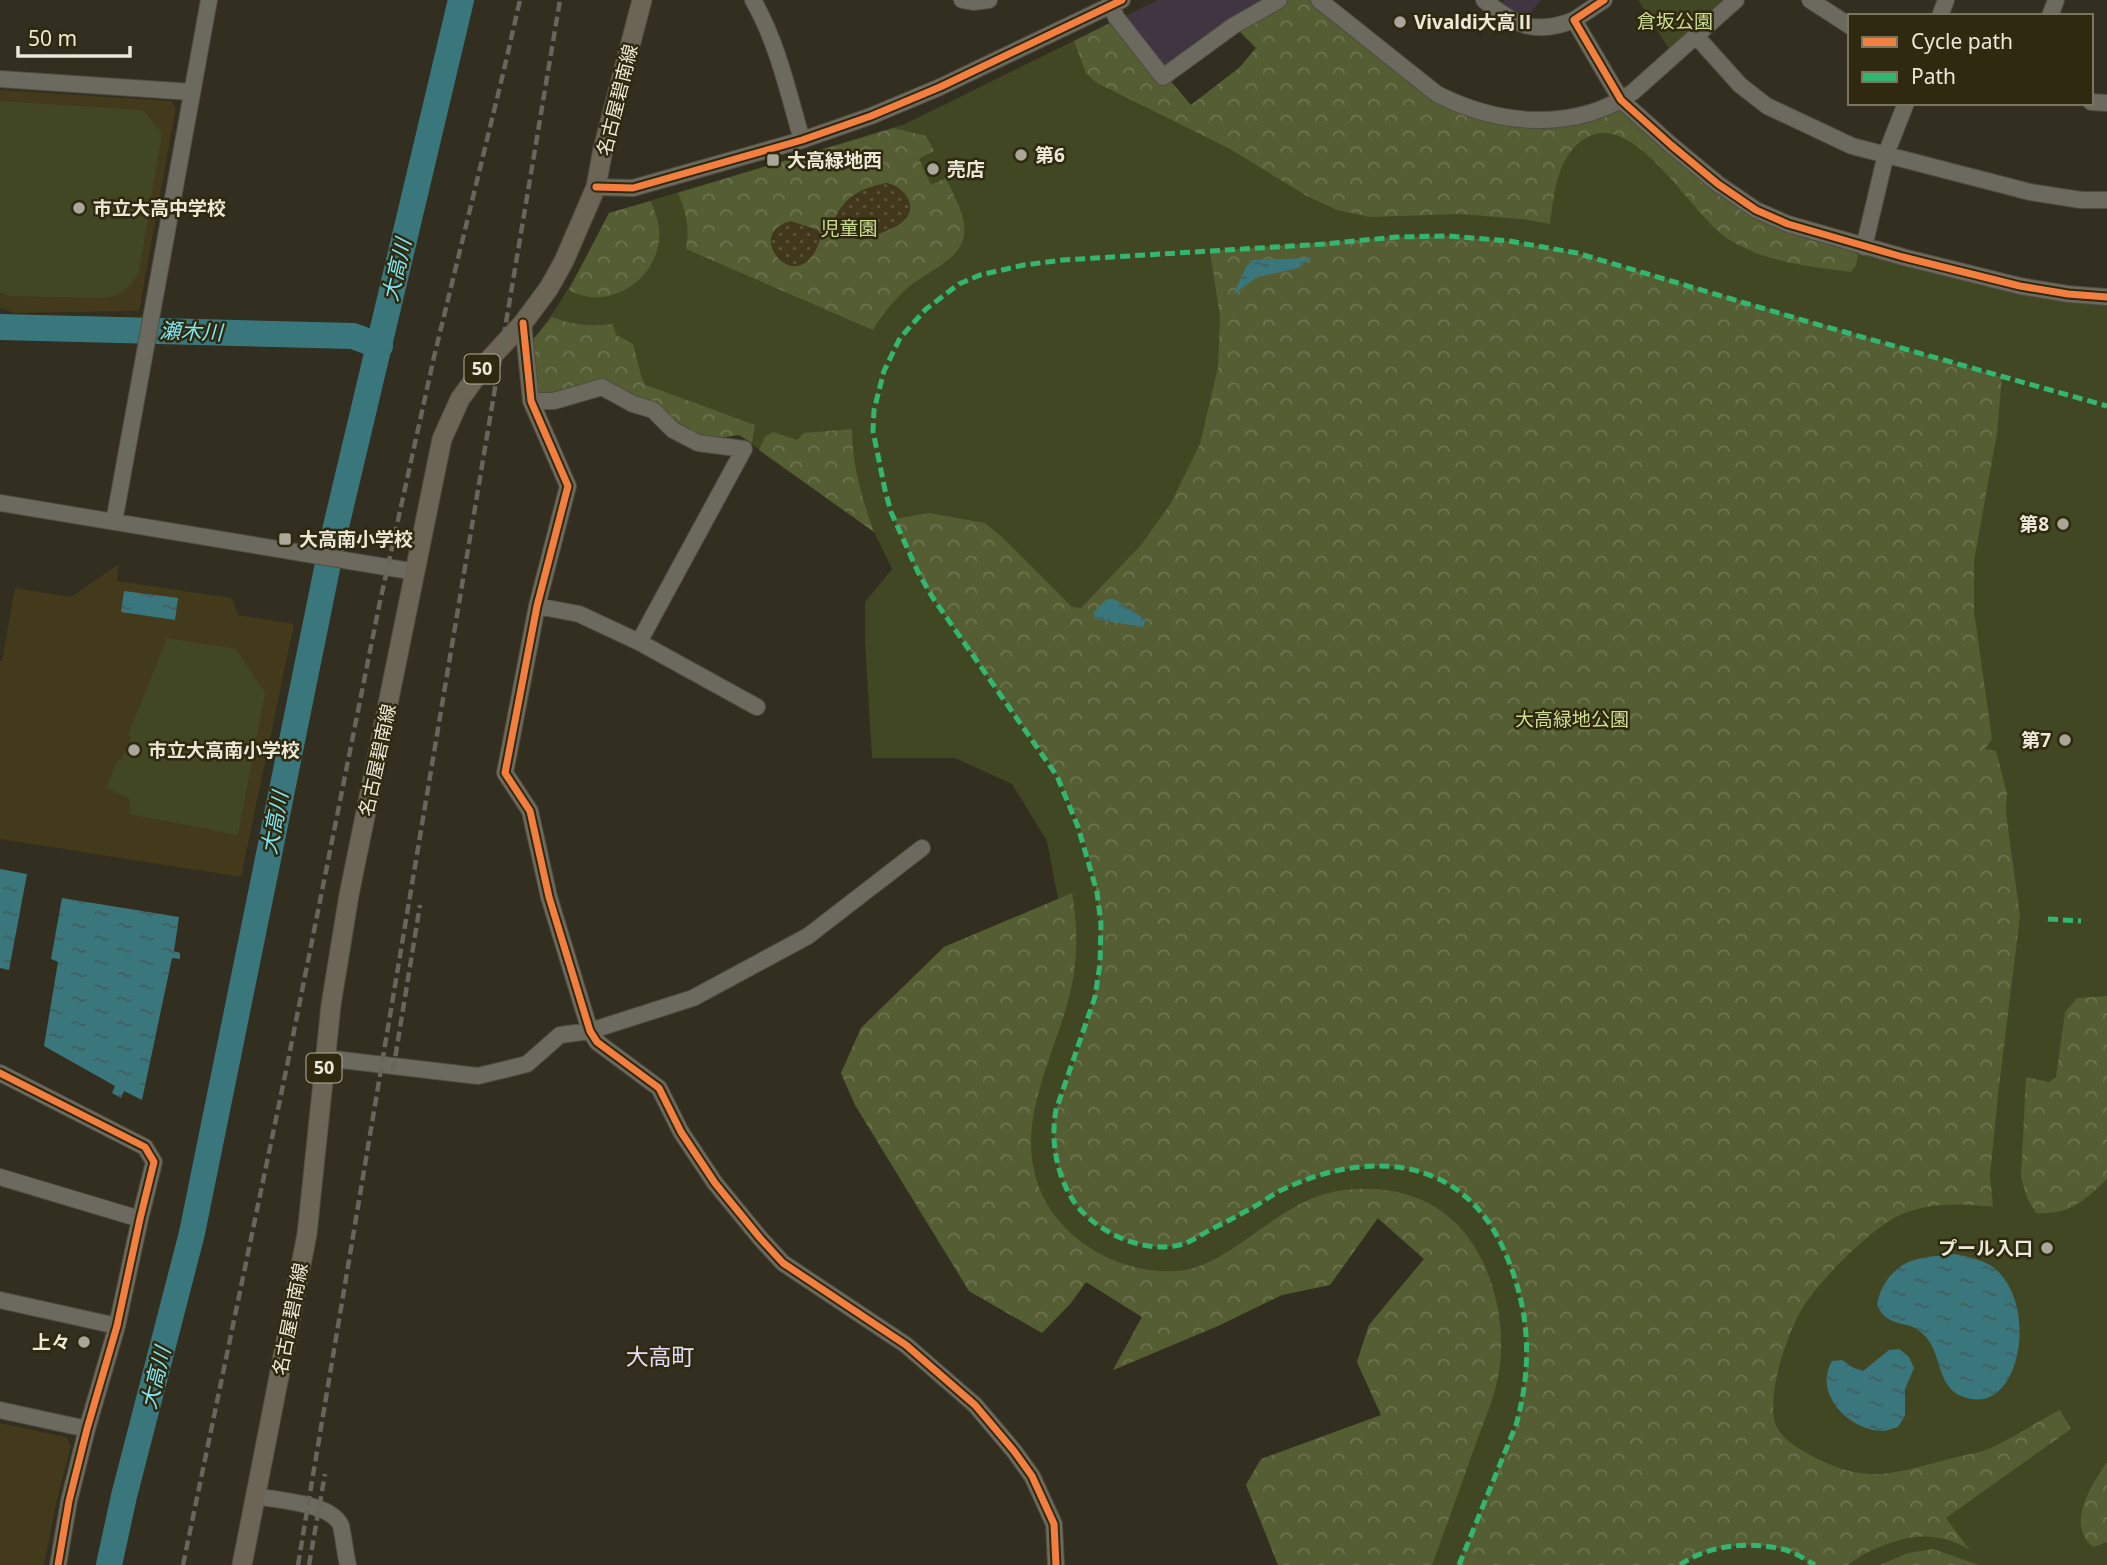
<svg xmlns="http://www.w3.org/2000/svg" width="2107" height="1565" viewBox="0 0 2107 1565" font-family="'Noto Sans','Noto Sans JP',sans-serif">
<defs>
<pattern id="forest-crowns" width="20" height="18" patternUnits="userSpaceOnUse" patternTransform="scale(1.75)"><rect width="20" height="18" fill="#555d33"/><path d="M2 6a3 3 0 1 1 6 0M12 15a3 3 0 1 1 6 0" fill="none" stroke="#6e7450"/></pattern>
<pattern id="sand-dots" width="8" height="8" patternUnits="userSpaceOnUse" patternTransform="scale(1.75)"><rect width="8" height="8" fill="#41381b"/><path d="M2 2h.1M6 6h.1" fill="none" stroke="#5d553b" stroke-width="1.8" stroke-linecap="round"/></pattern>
<pattern id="water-ripples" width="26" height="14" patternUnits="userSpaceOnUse" patternTransform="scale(1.75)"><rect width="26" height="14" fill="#3a777d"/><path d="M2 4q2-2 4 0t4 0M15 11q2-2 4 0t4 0" fill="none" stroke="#405e5f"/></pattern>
</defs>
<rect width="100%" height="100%" fill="#322e20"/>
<!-- commercial -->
<path fill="#403540" d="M1158,0H1271L1168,69L1162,68L1123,17Z
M1505,0H1541L1526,19L1500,6Z"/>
<!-- built -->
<path fill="#423a1b" d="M0,90L171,101L176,107L139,311L15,313L0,308Z
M119,564L117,581L232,598L238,615L294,624L241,877L0,839V661H2L15,588L71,597Z
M0,1423L66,1437L71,1446L56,1504L44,1565H0Z"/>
<!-- green -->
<path fill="#414722" d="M1309,0L1465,112L1592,117L1753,214L2107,302V1565H1278L1246,1485L1261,1459L1381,1415L1357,1362L1369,1325L1424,1259L1377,1218L1330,1285L1282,1295L1218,1326L1113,1370L1142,1317L1086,1282L1071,1303L1042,1333L969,1291L855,1105L841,1073L861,1028L944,947L1058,899L1047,841L1012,784L955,758H872L865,640V602L892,569L874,532L739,435L704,440L531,342C564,302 585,259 609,213L905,124L1112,22L1168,78L1191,105L1239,68L1256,48Z
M1638,0H1727L1671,52Z
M0,101L143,110L162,133L139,272C129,288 124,294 105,298L10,296L0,292Z
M167,638L236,649L265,693L238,835L129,814L130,799L106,788L118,759L121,761L131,737L128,735Z"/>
<!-- forest -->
<path fill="url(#forest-crowns)" d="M1286,0H1309L1486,120L1616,108L1626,109L1715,188L1852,248L1858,255L1856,265L1851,272C1808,266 1766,263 1728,239C1691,215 1635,109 1586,138C1557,155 1554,194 1550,224L1522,219L1460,214L1370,217L1337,210L1307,196L1230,149L1097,83L1086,73L1074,41L1112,22L1168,78L1191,105L1239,68L1256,48L1237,29Z
M894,128L926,136L934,151L919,159L931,185L946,178C952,192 962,209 964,224C970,260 923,271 903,292C892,303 881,316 873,330L686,249C690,229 686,211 678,193Z
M651,201C655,213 661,226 659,239C656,281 607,312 569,290L609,213Z
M1448,236L1509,241L1577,253L2002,377L1997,433L1974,561V611L1992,739L1985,749L1996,751L2007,793L2006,813L2020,916L1998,1095L1990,1175L1993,1207C1961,1203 1924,1202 1894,1218C1866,1234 1821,1279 1803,1307C1787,1334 1769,1387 1774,1419C1778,1437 1796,1447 1810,1455C1866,1485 1892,1474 1949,1459C1963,1455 1981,1453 1995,1446C2017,1435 2038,1421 2060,1410L2071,1429L1946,1518L1969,1549C1936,1531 1911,1534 1877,1548C1866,1553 1857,1557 1848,1565C1838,1565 1825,1565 1815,1565C1805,1562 1796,1553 1786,1550C1753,1541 1709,1544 1680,1565H1459L1516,1426C1533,1364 1530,1308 1504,1250C1462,1156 1369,1149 1284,1189C1274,1193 1266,1200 1257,1205C1241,1214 1226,1222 1210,1230C1202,1234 1194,1240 1186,1243C1149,1256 1101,1235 1077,1206C1057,1179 1050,1142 1056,1110C1073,1066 1096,1010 1100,962C1105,899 1087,834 1058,777C1047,756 1030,736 1016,716C988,677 961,637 933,598L918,572L894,519L929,513L985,523L1004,539L1072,607L1081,608L1141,545L1171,503L1200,444L1218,367L1220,317L1210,251L1396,237Z
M552,317C572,325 591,327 613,324L616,335L633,344L642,379L646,385L755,425L752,443L739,435L704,440L604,381L549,396L537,397L531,342Z
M852,429C852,465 862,499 874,532L759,450L765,437L773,432L797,440L804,433Z
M1072,893C1077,921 1078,951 1073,979C1060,1052 1005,1128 1046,1202C1070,1246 1126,1275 1177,1271C1228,1268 1275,1205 1329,1193C1368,1184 1412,1189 1444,1213C1493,1249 1511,1329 1496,1386C1491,1406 1482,1426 1475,1446C1461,1485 1447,1525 1432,1565H1278L1246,1485L1261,1459L1381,1415L1357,1362L1369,1325L1424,1259L1378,1218L1330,1285L1282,1295L1218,1326L1113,1370L1142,1317L1086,1282L1071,1303L1042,1333L969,1291L855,1105L841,1073L861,1028L944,947Z
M2107,996V1179C2084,1201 2070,1215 2036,1213L2027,1198L2021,1177L2026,1077L2049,1082L2056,1077L2065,1012L2077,998Z
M2107,1462V1542L2093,1547C2065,1524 2092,1484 2107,1462Z
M1933,1549L1979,1565H1880L1908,1553Z"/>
<!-- sand -->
<path fill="url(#sand-dots)" d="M887,183C905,187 921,208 901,223C897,227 891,228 886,231C880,233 873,238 866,239C853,241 839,233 833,223C843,197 860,188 887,183Z
M791,221L818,230L821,235C819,242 817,250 812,256C789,289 745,232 791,221Z"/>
<!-- water -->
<path fill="url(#water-ripples)" d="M1312,258L1298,268L1257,277L1233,295L1246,267L1253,260Z
M124,591L178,598L175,620L121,612Z
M1107,599H1114L1146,620L1143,627L1095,619L1094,612Z
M0,869L27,874L9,970L0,968Z
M62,898L179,917L174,951L180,953V959L172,958L142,1100L124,1091L121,1098L112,1093L115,1086L44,1046L58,962L51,959Z
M1954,1254C1966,1256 1979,1259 1990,1265C2043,1300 2020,1425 1959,1395C1937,1384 1941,1352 1925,1336C1911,1321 1901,1327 1887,1318C1883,1316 1880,1310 1877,1306C1879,1286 1894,1266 1914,1260C1926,1256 1941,1256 1954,1254Z
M1899,1349L1909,1357L1914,1368L1905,1389V1416L1898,1427C1893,1428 1887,1431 1882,1431C1848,1430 1813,1393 1832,1361L1842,1360L1852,1367L1863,1371L1889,1350Z"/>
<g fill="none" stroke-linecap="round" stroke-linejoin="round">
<!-- river -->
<path stroke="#3a777d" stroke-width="26" d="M0,327L353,336L380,346
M109,1565L124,1496L192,1233L333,539L461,0"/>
<defs>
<path id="minor" d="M753,0C778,44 788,92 802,140
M962,0L973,2L989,0
M1110,0L1116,17L1163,77L1233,26L1279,0
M1319,0L1437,94C1498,125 1574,133 1633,92L1736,0
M1484,0C1515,25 1534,36 1574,20
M1604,0L1574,20L1621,100L1671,145L1718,184L1756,210L1788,224L1903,257L2020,286L2068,294L2107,297
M1810,0L1850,26
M1940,16L1946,0
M2050,16L2056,0
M1696,36L1740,85L1767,106L1852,146L2030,192L2081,200H2107
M0,79L192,92
M2091,102L2107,103
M596,187L633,188L802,140L871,116L940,87L1122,0
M1864,247L1886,154L1906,103
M523,323L531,401L568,486L537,606L505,773L530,811L549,897L590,1031L597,1042L659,1088L681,1132L715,1183L760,1238L783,1263L906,1345L975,1405L1014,1451L1032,1476L1054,1524L1056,1565
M531,401H554L602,387L633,404L653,410L673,430L698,443L744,449L639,642L579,614L537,606
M0,503L416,572
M114,522L209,0
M639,642L757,707
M325,1058L478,1076L527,1064L560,1035L590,1031L693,998L808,936L922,848
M0,1073L145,1147L154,1162L140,1219L117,1326L87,1429L69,1501L58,1565
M0,1177L140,1219
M0,1300L117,1326
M0,1410L87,1429
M254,1496C276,1500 333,1503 341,1526C344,1539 345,1553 348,1565"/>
<path id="major" d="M242,1565L307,1234L331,1005L349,895L442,439L460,399L487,362L523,323L549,288L564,261L596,187L603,149L642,0"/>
</defs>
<!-- minor casing -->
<use href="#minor" stroke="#4f4c40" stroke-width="18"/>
<!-- major casing -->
<use href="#major" stroke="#4f4c40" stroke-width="21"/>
<!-- minor -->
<use href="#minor" stroke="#6c6a5f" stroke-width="16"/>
<!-- major -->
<use href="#major" stroke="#6c6556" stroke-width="19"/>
<!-- rail -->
<path stroke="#68655c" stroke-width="4.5" stroke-dasharray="10 5" stroke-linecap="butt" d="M393,1071L420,905
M183,1565L287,1066L378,611L434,357L503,74L520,0
M298,1565L560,0
M309,1565L325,1474"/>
<!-- quiet -->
<path stroke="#33b770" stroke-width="5" stroke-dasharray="10 5" stroke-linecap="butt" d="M2048,919L2081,921
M1459,1565L1516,1425C1533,1365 1530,1308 1504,1250C1462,1156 1369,1149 1284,1189C1274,1193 1266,1200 1257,1205C1241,1214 1226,1222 1210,1230C1202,1234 1194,1240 1186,1243C1149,1256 1101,1235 1077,1206C1057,1179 1050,1142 1056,1110L1095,997L1100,964L1101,924L1097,892L1078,827L1057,776L933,598L918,572L891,512L885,490L873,431L874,410L884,371L900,338L926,309L959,284L980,275L1024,265L1063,260L1325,244L1396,237L1448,236L1509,241L1577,253L1809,322L2107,406
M1680,1565C1709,1544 1753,1541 1786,1550C1796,1553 1806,1560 1815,1565"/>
<defs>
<path id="cycleway" d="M1604,0L1574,20L1621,100L1671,145L1718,184L1756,210L1788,224L1903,257L2020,286L2068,294L2107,297
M596,187L633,188L802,140L871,116L940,87L1122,0
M523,323L531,401L568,486L537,606L505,773L530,811L549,897L590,1031L597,1042L659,1088L681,1132L715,1183L760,1238L783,1263L906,1345L975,1405L1014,1451L1032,1476L1054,1524L1056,1565
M0,1073L145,1147L154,1162L140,1219L117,1326L87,1429L69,1501L58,1565"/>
</defs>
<!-- cycleway casing -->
<use href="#cycleway" stroke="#2f290f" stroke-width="11"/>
<!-- cycleway -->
<use href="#cycleway" stroke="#f27e40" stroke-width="7"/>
</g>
<!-- markers -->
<g fill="#aaa798" stroke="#2f290f" stroke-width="2.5">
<circle cx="1400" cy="22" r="7"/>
<circle cx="1021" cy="155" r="7"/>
<rect x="766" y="153" width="14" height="14" rx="3.5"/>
<circle cx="933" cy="169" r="7"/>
<circle cx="79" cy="208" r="7"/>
<circle cx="2063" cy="524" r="7"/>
<rect x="278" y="532" width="14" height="14" rx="3.5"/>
<circle cx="2065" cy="740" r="7"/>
<circle cx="134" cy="750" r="7"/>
<circle cx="2047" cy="1248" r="7"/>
<circle cx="84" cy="1342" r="7"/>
</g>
<g text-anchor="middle" stroke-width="5" stroke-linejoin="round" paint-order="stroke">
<!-- shield labels -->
<g fill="#2f290f" stroke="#b3af9c" stroke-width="2">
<rect x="464.5" y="354.5" width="35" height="29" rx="5"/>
<rect x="306.5" y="1053.5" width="35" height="29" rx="5"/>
</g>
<g font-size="18" font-weight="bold" fill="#ebe8d8">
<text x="482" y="375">50</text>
<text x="324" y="1074">50</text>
</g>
<!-- park labels -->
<g font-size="19" fill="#cdde93" stroke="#2f290f">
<text x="1675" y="28">倉坂公園</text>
<text x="849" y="235">児童園</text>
<text x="1572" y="726">大高緑地公園</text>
</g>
<!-- poi labels -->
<g font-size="19" font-weight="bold" fill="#ebe8d8" stroke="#2f290f" text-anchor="start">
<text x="1414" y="29">Vivaldi大高Ⅱ</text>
<text x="1035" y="162">第6</text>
<text x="787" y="167">大高緑地西</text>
<text x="947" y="176">売店</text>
<text x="93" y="215">市立大高中学校</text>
<text x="2049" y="531" text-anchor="end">第8</text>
<text x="299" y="546">大高南小学校</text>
<text x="2051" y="747" text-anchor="end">第7</text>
<text x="148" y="757">市立大高南小学校</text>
<text x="2033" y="1255" text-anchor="end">プール入口</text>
<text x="70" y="1349" text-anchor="end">上々</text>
</g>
<!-- street labels -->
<g font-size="19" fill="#ebe8d8" stroke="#2f290f">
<text transform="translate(617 100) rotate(-76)" y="7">名古屋碧南線</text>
<text transform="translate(377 760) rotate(-78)" y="7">名古屋碧南線</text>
<text transform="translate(290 1319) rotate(-79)" y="7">名古屋碧南線</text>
</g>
<!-- water labels -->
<g font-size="21" font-style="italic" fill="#80e7f5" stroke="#2f290f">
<text transform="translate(397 270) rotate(-77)" y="7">大高川</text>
<text transform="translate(191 332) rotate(2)" y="7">瀬木川</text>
<text transform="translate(275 823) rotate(-79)" y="7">大高川</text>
<text transform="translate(156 1378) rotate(-76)" y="7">大高川</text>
</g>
<!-- quarter labels -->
<g font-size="23" fill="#e3dcf9" stroke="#2f290f">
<text x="660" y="1365">大高町</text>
</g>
</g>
<!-- legend -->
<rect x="1848" y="14" width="245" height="91" fill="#2f290f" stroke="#7a755f" stroke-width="2"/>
<rect x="1862" y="37" width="35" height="10" fill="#f27e40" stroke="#7a755f" stroke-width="2"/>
<text x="1911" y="49" font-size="21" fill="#ebe8d8">Cycle path</text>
<rect x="1862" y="72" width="35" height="10" fill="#33b770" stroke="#7a755f" stroke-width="2"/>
<text x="1911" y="84" font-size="21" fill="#ebe8d8">Path</text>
<!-- scale -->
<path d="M18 46v10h112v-10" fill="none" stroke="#ebe8d8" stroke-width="3.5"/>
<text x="28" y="46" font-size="21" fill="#ebe8d8" stroke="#2f290f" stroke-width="5" paint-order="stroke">50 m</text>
</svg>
